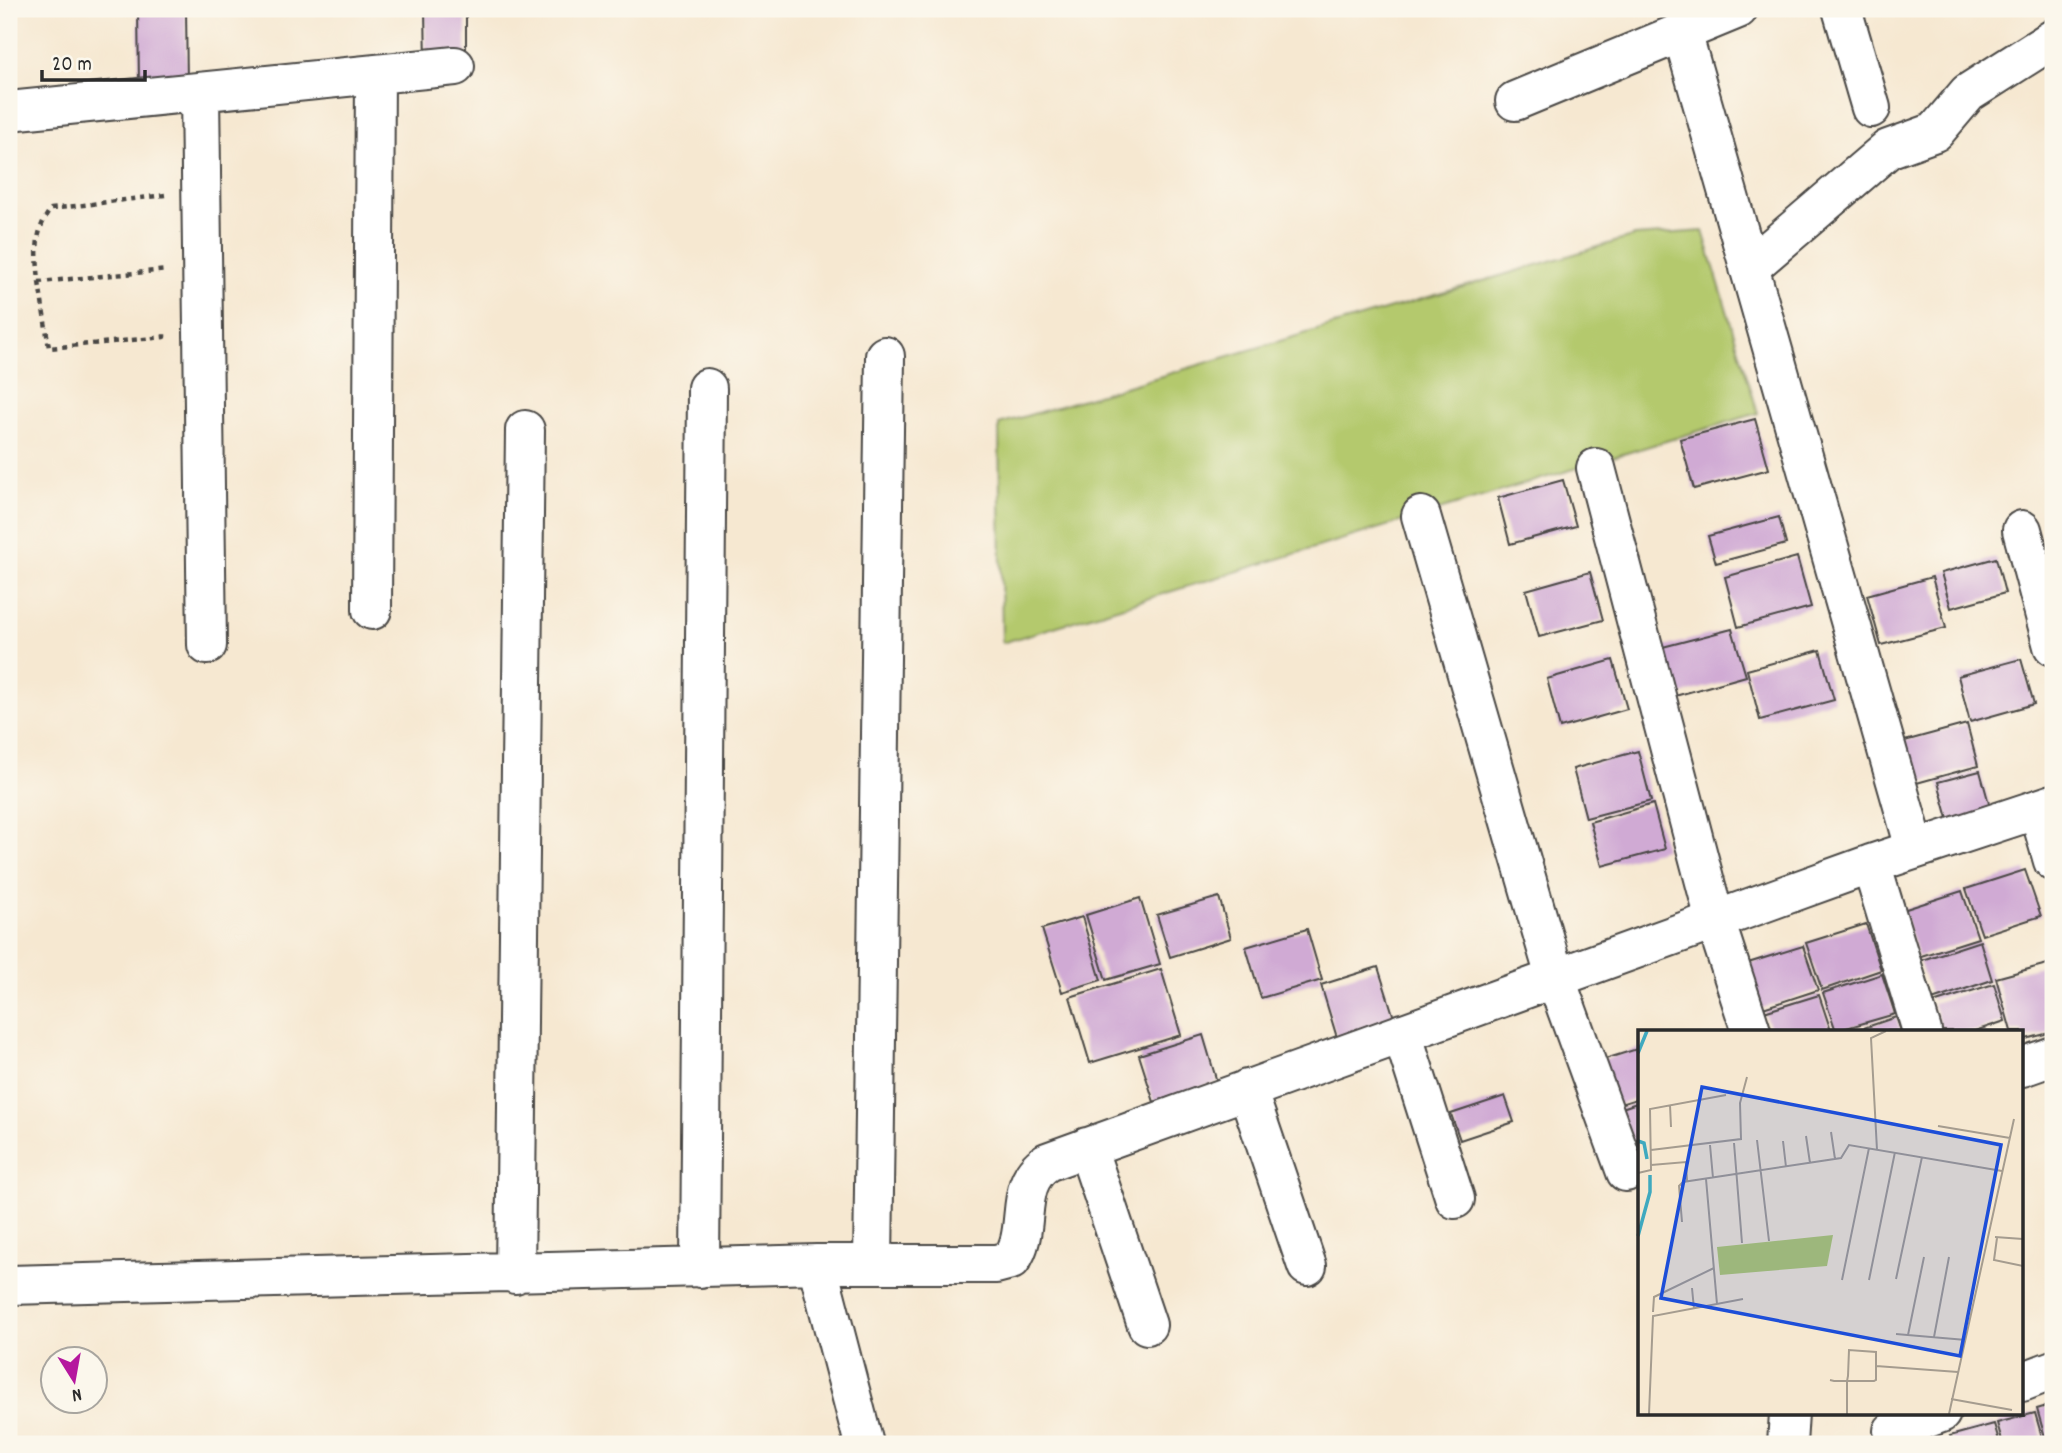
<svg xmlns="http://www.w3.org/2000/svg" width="2062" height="1453" viewBox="0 0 2062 1453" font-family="Dekko,sans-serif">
<rect width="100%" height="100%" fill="#fbf7ec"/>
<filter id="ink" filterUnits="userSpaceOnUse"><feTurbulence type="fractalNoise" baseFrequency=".0143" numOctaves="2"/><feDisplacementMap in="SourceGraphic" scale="14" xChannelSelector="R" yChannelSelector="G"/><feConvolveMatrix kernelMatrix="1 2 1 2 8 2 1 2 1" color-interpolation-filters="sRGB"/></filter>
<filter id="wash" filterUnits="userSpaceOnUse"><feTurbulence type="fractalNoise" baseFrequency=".00686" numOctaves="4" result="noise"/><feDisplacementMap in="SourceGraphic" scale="28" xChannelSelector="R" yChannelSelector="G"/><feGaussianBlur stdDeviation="1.57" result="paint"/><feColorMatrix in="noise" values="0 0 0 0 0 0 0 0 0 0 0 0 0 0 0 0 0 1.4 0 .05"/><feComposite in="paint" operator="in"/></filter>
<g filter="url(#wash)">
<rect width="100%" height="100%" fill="#f6e8d1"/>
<!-- green -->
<path fill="#b4c96d" stroke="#707a4c" stroke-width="2" d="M1703,231L1758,413L1002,643L999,424L1635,236Z"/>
<g id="blocks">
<!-- building -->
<path fill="#d0aad4" d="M138,9H186L187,84H139Z
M425,9H466V63L426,64Z
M1755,419L1769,469L1694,489L1680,439Z
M1563,480L1576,526L1510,544L1498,498Z
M1779,517L1786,544L1716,563L1708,536Z
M1797,557L1811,607L1738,627L1725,577Z
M1996,558L2005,593L1951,608L1941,573Z
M1590,572L1603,620L1539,637L1526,590Z
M1932,577L1946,628L1881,645L1867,595Z
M1732,629L1746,676L1668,698L1655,649Z
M1820,650L1834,700L1760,720L1747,670Z
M2021,659L2034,704L1970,722L1958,676Z
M1613,660L1627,709L1560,728L1547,679Z
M1967,724L1978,766L1913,784L1901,742Z
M1638,751L1651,801L1586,818L1573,769Z
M1980,771L1993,818L1951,829L1938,782Z
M1653,804L1665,849L1602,866L1590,822Z
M2025,870L2041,916L1982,935L1966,889Z
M1962,891L1978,938L1918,957L1903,910Z
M1219,897L1231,938L1170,957L1157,915Z
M1140,898L1160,964L1106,980L1086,915Z
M1082,917L1101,980L1062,992L1042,929Z
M1866,924L1881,970L1822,990L1806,943Z
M1307,929L1322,980L1261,998L1246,947Z
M1980,941L1992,980L1932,1000L1919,961Z
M1803,946L1818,990L1760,1009L1745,964Z
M2047,964L2053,986V1032L2022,1040V1031H2011L1996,978Z
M1378,967L1396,1024L1338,1041L1321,985Z
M1161,969L1181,1035L1090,1063L1070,997Z
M1882,974L1895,1014L1836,1031L1823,993Z
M1994,984L2005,1021L1975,1031H1942L1933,1003Z
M1819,995L1831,1031H1771L1764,1012Z
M1896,1017L1901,1031H1855Z
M1203,1035L1217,1082L1154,1102L1139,1055Z
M1640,1048V1098L1617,1105L1602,1060Z
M1505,1096L1514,1122L1460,1140L1451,1114Z
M1640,1102V1138L1630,1142L1619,1109Z
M2053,1404V1444H2047L2037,1409Z
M2035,1413L2044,1444H2003L1997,1423Z
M1994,1424L2000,1444H1953L1950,1436Z"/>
</g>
</g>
<g filter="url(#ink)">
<use href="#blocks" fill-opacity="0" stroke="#494744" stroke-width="2"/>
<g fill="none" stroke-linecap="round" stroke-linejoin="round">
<defs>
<path id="minor" d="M1842,9L1871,108
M1682,32L1915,848
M200,92L207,645
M1515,101L1738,9
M9,111L455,66
M1749,268L1888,149L1935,132L1968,93L2053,39
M1596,468L1715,920L1751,1031
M1421,516L1555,977L1626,1172
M2022,530L2053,646
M372,610L375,74
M2038,809L2053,861
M1871,864L1922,1031
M1402,1033L1455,1199
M2022,1067L2053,1056
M1247,1089L1307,1266
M1087,1147L1147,1325
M817,1264L864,1444
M873,1264L885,356
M700,1268L707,388
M515,1274L525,430
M9,1285L817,1264H996L1011,1260C1033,1230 1012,1185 1047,1162L1871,864L2053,804
M2022,1382L2053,1370
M1893,1431L1941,1413
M1787,1444L1789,1413"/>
</defs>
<!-- minor casing -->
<use href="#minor" stroke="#494744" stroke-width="42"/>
<!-- path -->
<path stroke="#494744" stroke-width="4.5" stroke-dasharray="5 5" stroke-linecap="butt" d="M165,195L51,209C33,232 37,255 39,282L167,270
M39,282L49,348L164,337V333"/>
<!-- minor -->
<use href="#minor" stroke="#fff" stroke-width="38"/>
</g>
</g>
<!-- overview -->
<g transform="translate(1638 1030)">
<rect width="385" height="385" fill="#f6e8d1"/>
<path d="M195,205L189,236L82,245L79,217Z" fill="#b4c96d"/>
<path fill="none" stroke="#3fa9bf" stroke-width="3.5" d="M0,23L9,1M0,111L6,113L9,129M0,206L12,162V145"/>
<path fill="none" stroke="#a59c8f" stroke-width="2" d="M32,75L33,97M300,96L372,108M193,102L197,129M168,106L172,133M119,110L131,211M145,111L148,137M96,113L104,213M72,115L75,148M0,119V164M13,120L103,109L102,73L109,47M239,120L233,8L248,1M13,135L48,132L49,151M0,143L13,140L12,79L88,65M68,149L79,274M44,192L41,156L45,152L203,128L211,115L364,141M357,207L385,209M359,208L356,230L385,236M258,249L284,127M204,250L231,118M231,250L257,122M54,258L56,279M15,282L16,267L76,238M258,304L328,310M270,305L286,227M296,307L311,227M238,336L320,342M192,350L196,351H236L238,350V322L211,320L210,346L209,351V384M313,369L374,380M11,384L15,286L105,269M311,384L376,89"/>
<path fill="#1d4ed8" fill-opacity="0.15" stroke="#1d4ed8" stroke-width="3.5" d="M64,57L363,115L322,326L23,268Z"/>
<rect width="385" height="385" fill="none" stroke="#2b2b2b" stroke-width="3.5"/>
</g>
<!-- margin -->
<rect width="2062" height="1453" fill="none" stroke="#fbf7ec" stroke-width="35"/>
<!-- north arrow -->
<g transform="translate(74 1380) rotate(169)"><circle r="33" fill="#fbf7ec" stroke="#a8a59f" stroke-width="2"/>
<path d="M0-5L12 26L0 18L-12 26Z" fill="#b5179e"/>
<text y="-10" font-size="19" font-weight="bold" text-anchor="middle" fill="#2b2b2b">N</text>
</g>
<!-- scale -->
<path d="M42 70v10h103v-10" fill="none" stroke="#2b2b2b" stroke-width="3.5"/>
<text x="52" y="70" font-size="21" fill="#2b2b2b" stroke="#fbf7ec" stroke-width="5" paint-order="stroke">20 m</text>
</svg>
